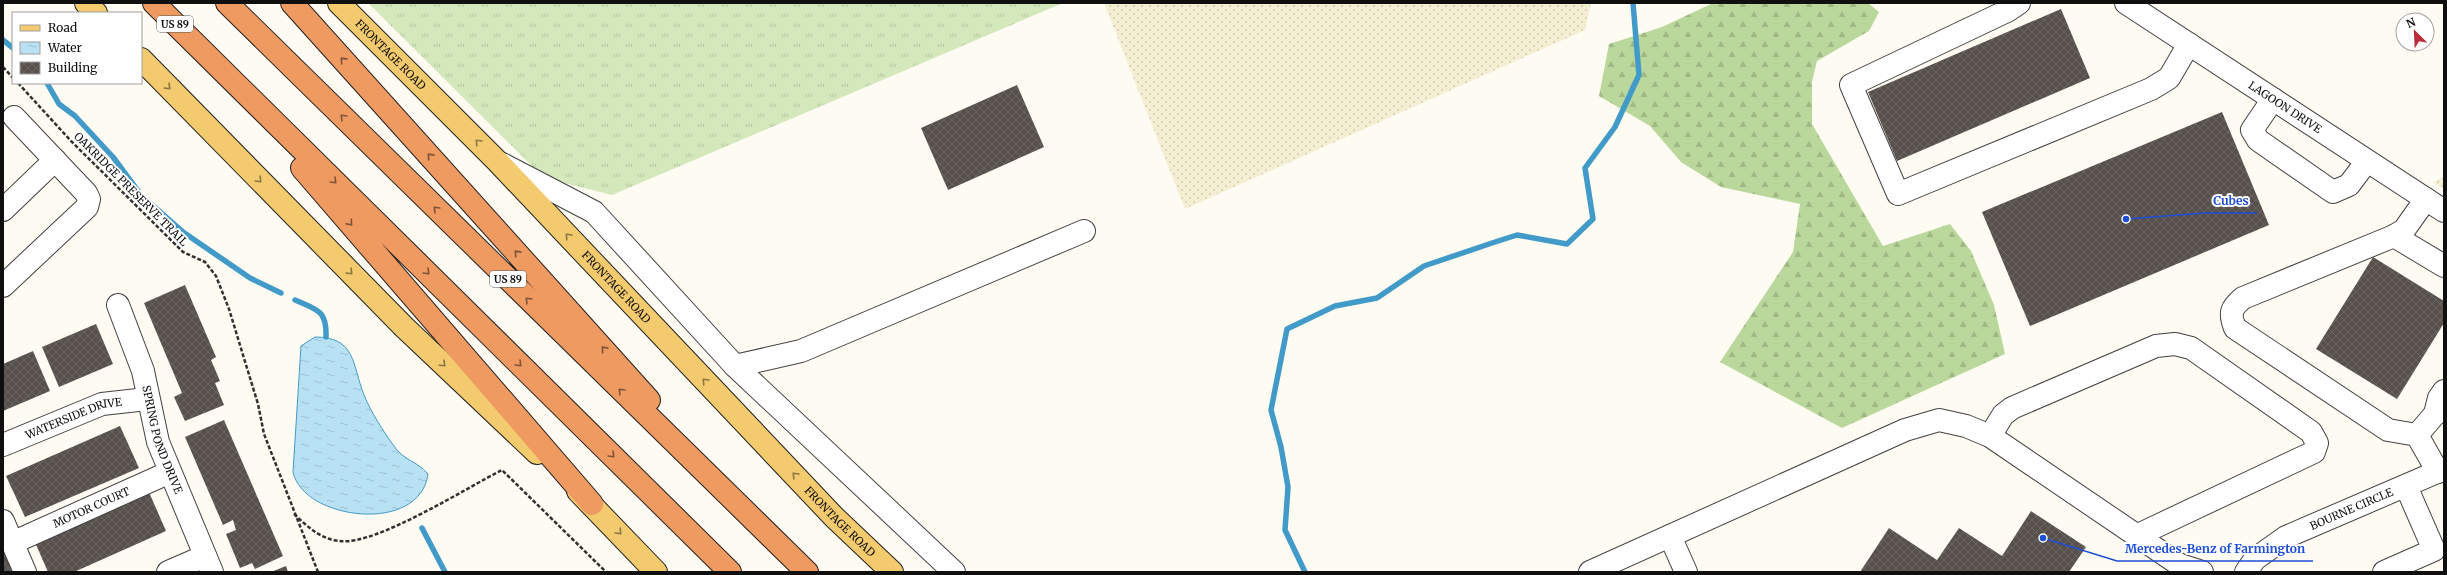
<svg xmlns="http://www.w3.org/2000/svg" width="2447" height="575" viewBox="0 0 2447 575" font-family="Merriweather,serif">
<defs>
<pattern id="farmland-dots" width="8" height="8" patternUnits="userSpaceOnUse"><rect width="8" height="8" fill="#f4efd3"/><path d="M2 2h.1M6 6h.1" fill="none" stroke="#d0ccb4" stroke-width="1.8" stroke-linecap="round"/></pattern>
<pattern id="grass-tufts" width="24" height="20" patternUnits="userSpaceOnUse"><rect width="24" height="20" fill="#d5e8bc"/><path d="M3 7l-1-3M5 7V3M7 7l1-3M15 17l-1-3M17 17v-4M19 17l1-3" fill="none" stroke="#b6c6a0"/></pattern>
<pattern id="forest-firs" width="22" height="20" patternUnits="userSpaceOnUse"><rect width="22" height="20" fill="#bbd89c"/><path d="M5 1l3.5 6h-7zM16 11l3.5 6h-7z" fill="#a0b885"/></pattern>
<pattern id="water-ripples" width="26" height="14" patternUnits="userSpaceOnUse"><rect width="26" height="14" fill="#b9e1f4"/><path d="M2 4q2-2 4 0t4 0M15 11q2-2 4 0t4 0" fill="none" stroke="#9ec0d0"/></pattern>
<pattern id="building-cross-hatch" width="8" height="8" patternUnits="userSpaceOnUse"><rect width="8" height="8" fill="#58504c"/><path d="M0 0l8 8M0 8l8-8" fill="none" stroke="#6b6561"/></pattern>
</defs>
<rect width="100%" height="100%" fill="#fefbf2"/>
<!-- farmland -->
<path fill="url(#farmland-dots)" d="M1104,3H1591L1585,30L1185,209Z
M2444,177V189L2433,182Z"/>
<!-- grass -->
<path fill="url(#grass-tufts)" d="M368,3H1063L612,195L544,178Z"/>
<!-- forest -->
<path fill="url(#forest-firs)" d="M1713,3H1868L1879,12L1869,31L1817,61L1812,82V124L1883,246L1950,224L1971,251L1994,305L2005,354L1842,428L1720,362L1793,252L1800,204L1721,187L1681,162L1650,126L1599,96L1609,44L1662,27Z"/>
<!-- water -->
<path fill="url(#water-ripples)" stroke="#429ac8" d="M315,337C356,337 352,364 364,395C371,412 383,431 394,446C404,461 416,460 428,474C420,535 303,520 293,472L301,346Z"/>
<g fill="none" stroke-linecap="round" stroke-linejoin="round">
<!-- stream -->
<path stroke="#429ac8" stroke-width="5.5" d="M3,40L13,48
M47,83L59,104L75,116L113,157L141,195L183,232L250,278L281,293
M295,300C317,310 327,310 326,337
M422,528L445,572
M1305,572L1285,530L1288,487L1281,447L1271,410L1287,329L1335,306L1377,298L1424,266L1492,243L1517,235L1567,244L1593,219L1585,168L1615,127L1639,75L1633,3"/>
</g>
<!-- building -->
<path fill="url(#building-cross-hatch)" d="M2061,9L2090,78L1897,161L1868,92Z
M1017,85L1044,147L948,190L921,128Z
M2222,112L2269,225L2030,326L1982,212Z
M2373,257L2444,301V323L2397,399L2316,349Z
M185,285L216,357L211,360L220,381L215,383L224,405L185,421L174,397L182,393L144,303Z
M96,324L113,364L59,387L42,347Z
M33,351L50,391L3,411V364Z
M224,420L283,556L255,569L252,563L240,568L226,534L236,530L233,520L223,525L185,437Z
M120,426L139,468L25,517L6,476Z
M148,490L166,531L74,572H48L34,540Z
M2031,511L2086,547L2069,572H1860L1889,528L1937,560L1959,528L2002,556Z
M3,549L13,572H3Z
M286,566L288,572H271Z"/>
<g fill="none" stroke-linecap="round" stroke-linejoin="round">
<defs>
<g id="minor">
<path d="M2019,3L2007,11L1851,85L1898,194L2151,89L2169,78L2189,44"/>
<path id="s1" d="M2126,3L2444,211"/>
<path d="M2273,99L2252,130L2258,140L2333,192L2349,185L2367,161"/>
<path d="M502,164L594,212L735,366L954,572"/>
<path d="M2426,199L2404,230L2394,236L2243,298C2231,308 2229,313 2235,328L2388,430L2417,435L2438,472"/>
<path d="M3,210L55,160"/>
<path d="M2394,236L2444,266"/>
<path d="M3,286L87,207L89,199L86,193L14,117"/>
<path id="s2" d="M118,305L143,371L158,442L212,572"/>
<path d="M735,366L801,351L1084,231"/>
<path d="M2435,414L2439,398L2444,391"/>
<path d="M2417,435L2435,414L2444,410"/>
<path d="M1990,436L2003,415L2012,408L2156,346L2175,344L2191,348L2311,432L2317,443L2314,452L2136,536"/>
<path id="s3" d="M3,445L102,404L147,399"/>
<path d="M3,521L25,572"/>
<path d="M1670,536L1686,572"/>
<path id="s4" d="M12,543L170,472"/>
<path d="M168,572L205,556"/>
<path d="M1590,572L1905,430L1939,420L1966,426L1990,436L2180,565L2202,572"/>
<path id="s5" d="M2246,572L2255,559L2286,537L2444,469"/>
<path d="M2384,572L2434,550L2406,486"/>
</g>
<g id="major">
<path d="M86,3L96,13"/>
<path id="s6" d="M339,3L497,161L834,517L892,572"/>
<path d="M141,59L404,327L537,453"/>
<path d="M578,491L656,572"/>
</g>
<path id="highway" d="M154,3L730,572
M227,3L807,572
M292,3L649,400
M302,168L592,504"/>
</defs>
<!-- minor casing -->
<use href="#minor" stroke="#424242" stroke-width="24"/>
<!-- major casing -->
<use href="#major" stroke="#202020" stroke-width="24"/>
<!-- highway casing -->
<use href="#highway" stroke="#202020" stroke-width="24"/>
<!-- path -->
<path stroke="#313131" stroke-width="2.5" stroke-dasharray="4 2" stroke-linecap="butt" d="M3,67L13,78
M18,83L71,141L183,252L205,262L216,276L229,309L258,404L264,434L318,572
M294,514C308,527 320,539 340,541C375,546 468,487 502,470L606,572"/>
<!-- minor -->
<use href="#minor" stroke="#fff" stroke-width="22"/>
<!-- major -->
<use href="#major" stroke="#f3cb6e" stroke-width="22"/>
<!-- highway -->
<use href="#highway" stroke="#ee9a60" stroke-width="22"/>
</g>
<!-- one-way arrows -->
<defs><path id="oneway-chevron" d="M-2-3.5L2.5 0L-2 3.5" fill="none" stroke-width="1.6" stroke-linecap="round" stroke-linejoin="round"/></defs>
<g stroke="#7e5438">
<use href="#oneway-chevron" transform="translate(343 60) rotate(-132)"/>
<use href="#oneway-chevron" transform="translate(343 117) rotate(-135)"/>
<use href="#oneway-chevron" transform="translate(430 156) rotate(-132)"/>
<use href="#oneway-chevron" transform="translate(334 181) rotate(45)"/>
<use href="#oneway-chevron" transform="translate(436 209) rotate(-135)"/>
<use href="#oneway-chevron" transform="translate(350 223) rotate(49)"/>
<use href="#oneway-chevron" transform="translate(517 253) rotate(-132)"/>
<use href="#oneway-chevron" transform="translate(427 272) rotate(45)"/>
<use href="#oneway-chevron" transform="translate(528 300) rotate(-135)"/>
<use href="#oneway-chevron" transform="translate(604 349) rotate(-132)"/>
<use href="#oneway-chevron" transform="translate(519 364) rotate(45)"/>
<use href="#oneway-chevron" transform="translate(621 391) rotate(-135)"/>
<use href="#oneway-chevron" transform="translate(612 455) rotate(45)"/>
</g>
<g stroke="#8c7643">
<use href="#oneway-chevron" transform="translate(168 87) rotate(46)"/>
<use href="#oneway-chevron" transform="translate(478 142) rotate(-134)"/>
<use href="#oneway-chevron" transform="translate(259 180) rotate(46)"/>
<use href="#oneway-chevron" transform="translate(568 236) rotate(-133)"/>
<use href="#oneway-chevron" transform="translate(350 272) rotate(46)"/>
<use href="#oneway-chevron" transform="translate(443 364) rotate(43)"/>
<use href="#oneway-chevron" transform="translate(705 381) rotate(-133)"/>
<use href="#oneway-chevron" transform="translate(795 475) rotate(-133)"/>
<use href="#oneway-chevron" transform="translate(619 532) rotate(47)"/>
</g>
<g text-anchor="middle" stroke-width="4" stroke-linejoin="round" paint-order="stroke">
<!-- shield labels -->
<g fill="#fff" stroke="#575757" stroke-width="1">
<rect x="157" y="16" width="36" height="16" rx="3"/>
<rect x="490" y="271" width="36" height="16" rx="3"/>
</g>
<g font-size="10" font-weight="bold" fill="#0f0f0f">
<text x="175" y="28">US 89</text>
<text x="508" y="283">US 89</text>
</g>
<!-- street labels -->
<g font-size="11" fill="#0f0f0f" stroke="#fff">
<text dy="4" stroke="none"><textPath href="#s6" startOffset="73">FRONTAGE ROAD</textPath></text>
<text dy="4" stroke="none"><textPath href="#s1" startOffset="190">LAGOON DRIVE</textPath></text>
<text transform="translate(131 189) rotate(45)" y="4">OAKRIDGE PRESERVE TRAIL</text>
<text dy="4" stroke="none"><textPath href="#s6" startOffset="397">FRONTAGE ROAD</textPath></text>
<text dy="4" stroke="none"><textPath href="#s3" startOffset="76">WATERSIDE DRIVE</textPath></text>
<text dy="4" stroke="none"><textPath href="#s2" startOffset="142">SPRING POND DRIVE</textPath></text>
<text dy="4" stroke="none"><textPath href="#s4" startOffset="87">MOTOR COURT</textPath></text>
<text dy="4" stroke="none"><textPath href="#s5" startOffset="125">BOURNE CIRCLE</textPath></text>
<text dy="4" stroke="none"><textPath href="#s6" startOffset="721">FRONTAGE ROAD</textPath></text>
</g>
</g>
<!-- callouts -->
<path fill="none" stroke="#1d4ed8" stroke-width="1.5" d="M2126 219L2205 213H2257M2043 538L2117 561H2313"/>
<g fill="#1d4ed8" stroke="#fff" stroke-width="1.5">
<circle cx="2126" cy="219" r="4"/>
<circle cx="2043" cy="538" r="4"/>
</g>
<g font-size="12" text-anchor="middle" font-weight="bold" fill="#1d4ed8" stroke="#fff" stroke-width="4" stroke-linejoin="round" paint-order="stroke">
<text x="2231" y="205">Cubes</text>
<text x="2215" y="553">Mercedes-Benz of Farmington</text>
</g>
<!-- border -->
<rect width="2447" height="575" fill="none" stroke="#0f0f0f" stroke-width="8"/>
<!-- legend -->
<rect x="12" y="12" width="130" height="72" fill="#ffffff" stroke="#9f9f9f"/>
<rect x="20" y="25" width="20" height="6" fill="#f3cb6e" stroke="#9f9f9f"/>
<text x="48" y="32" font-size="12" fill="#0f0f0f">Road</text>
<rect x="20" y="42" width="20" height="12" fill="url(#water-ripples)" stroke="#9f9f9f"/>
<text x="48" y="52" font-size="12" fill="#0f0f0f">Water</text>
<rect x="20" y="62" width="20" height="12" fill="url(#building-cross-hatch)" stroke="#9f9f9f"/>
<text x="48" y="72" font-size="12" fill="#0f0f0f">Building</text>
<!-- north arrow -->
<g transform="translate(2415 32) rotate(336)"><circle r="19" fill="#ffffff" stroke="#9f9f9f"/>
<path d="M0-3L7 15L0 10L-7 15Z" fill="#bb2c3a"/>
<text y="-6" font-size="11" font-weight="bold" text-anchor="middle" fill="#0f0f0f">N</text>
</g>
</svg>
